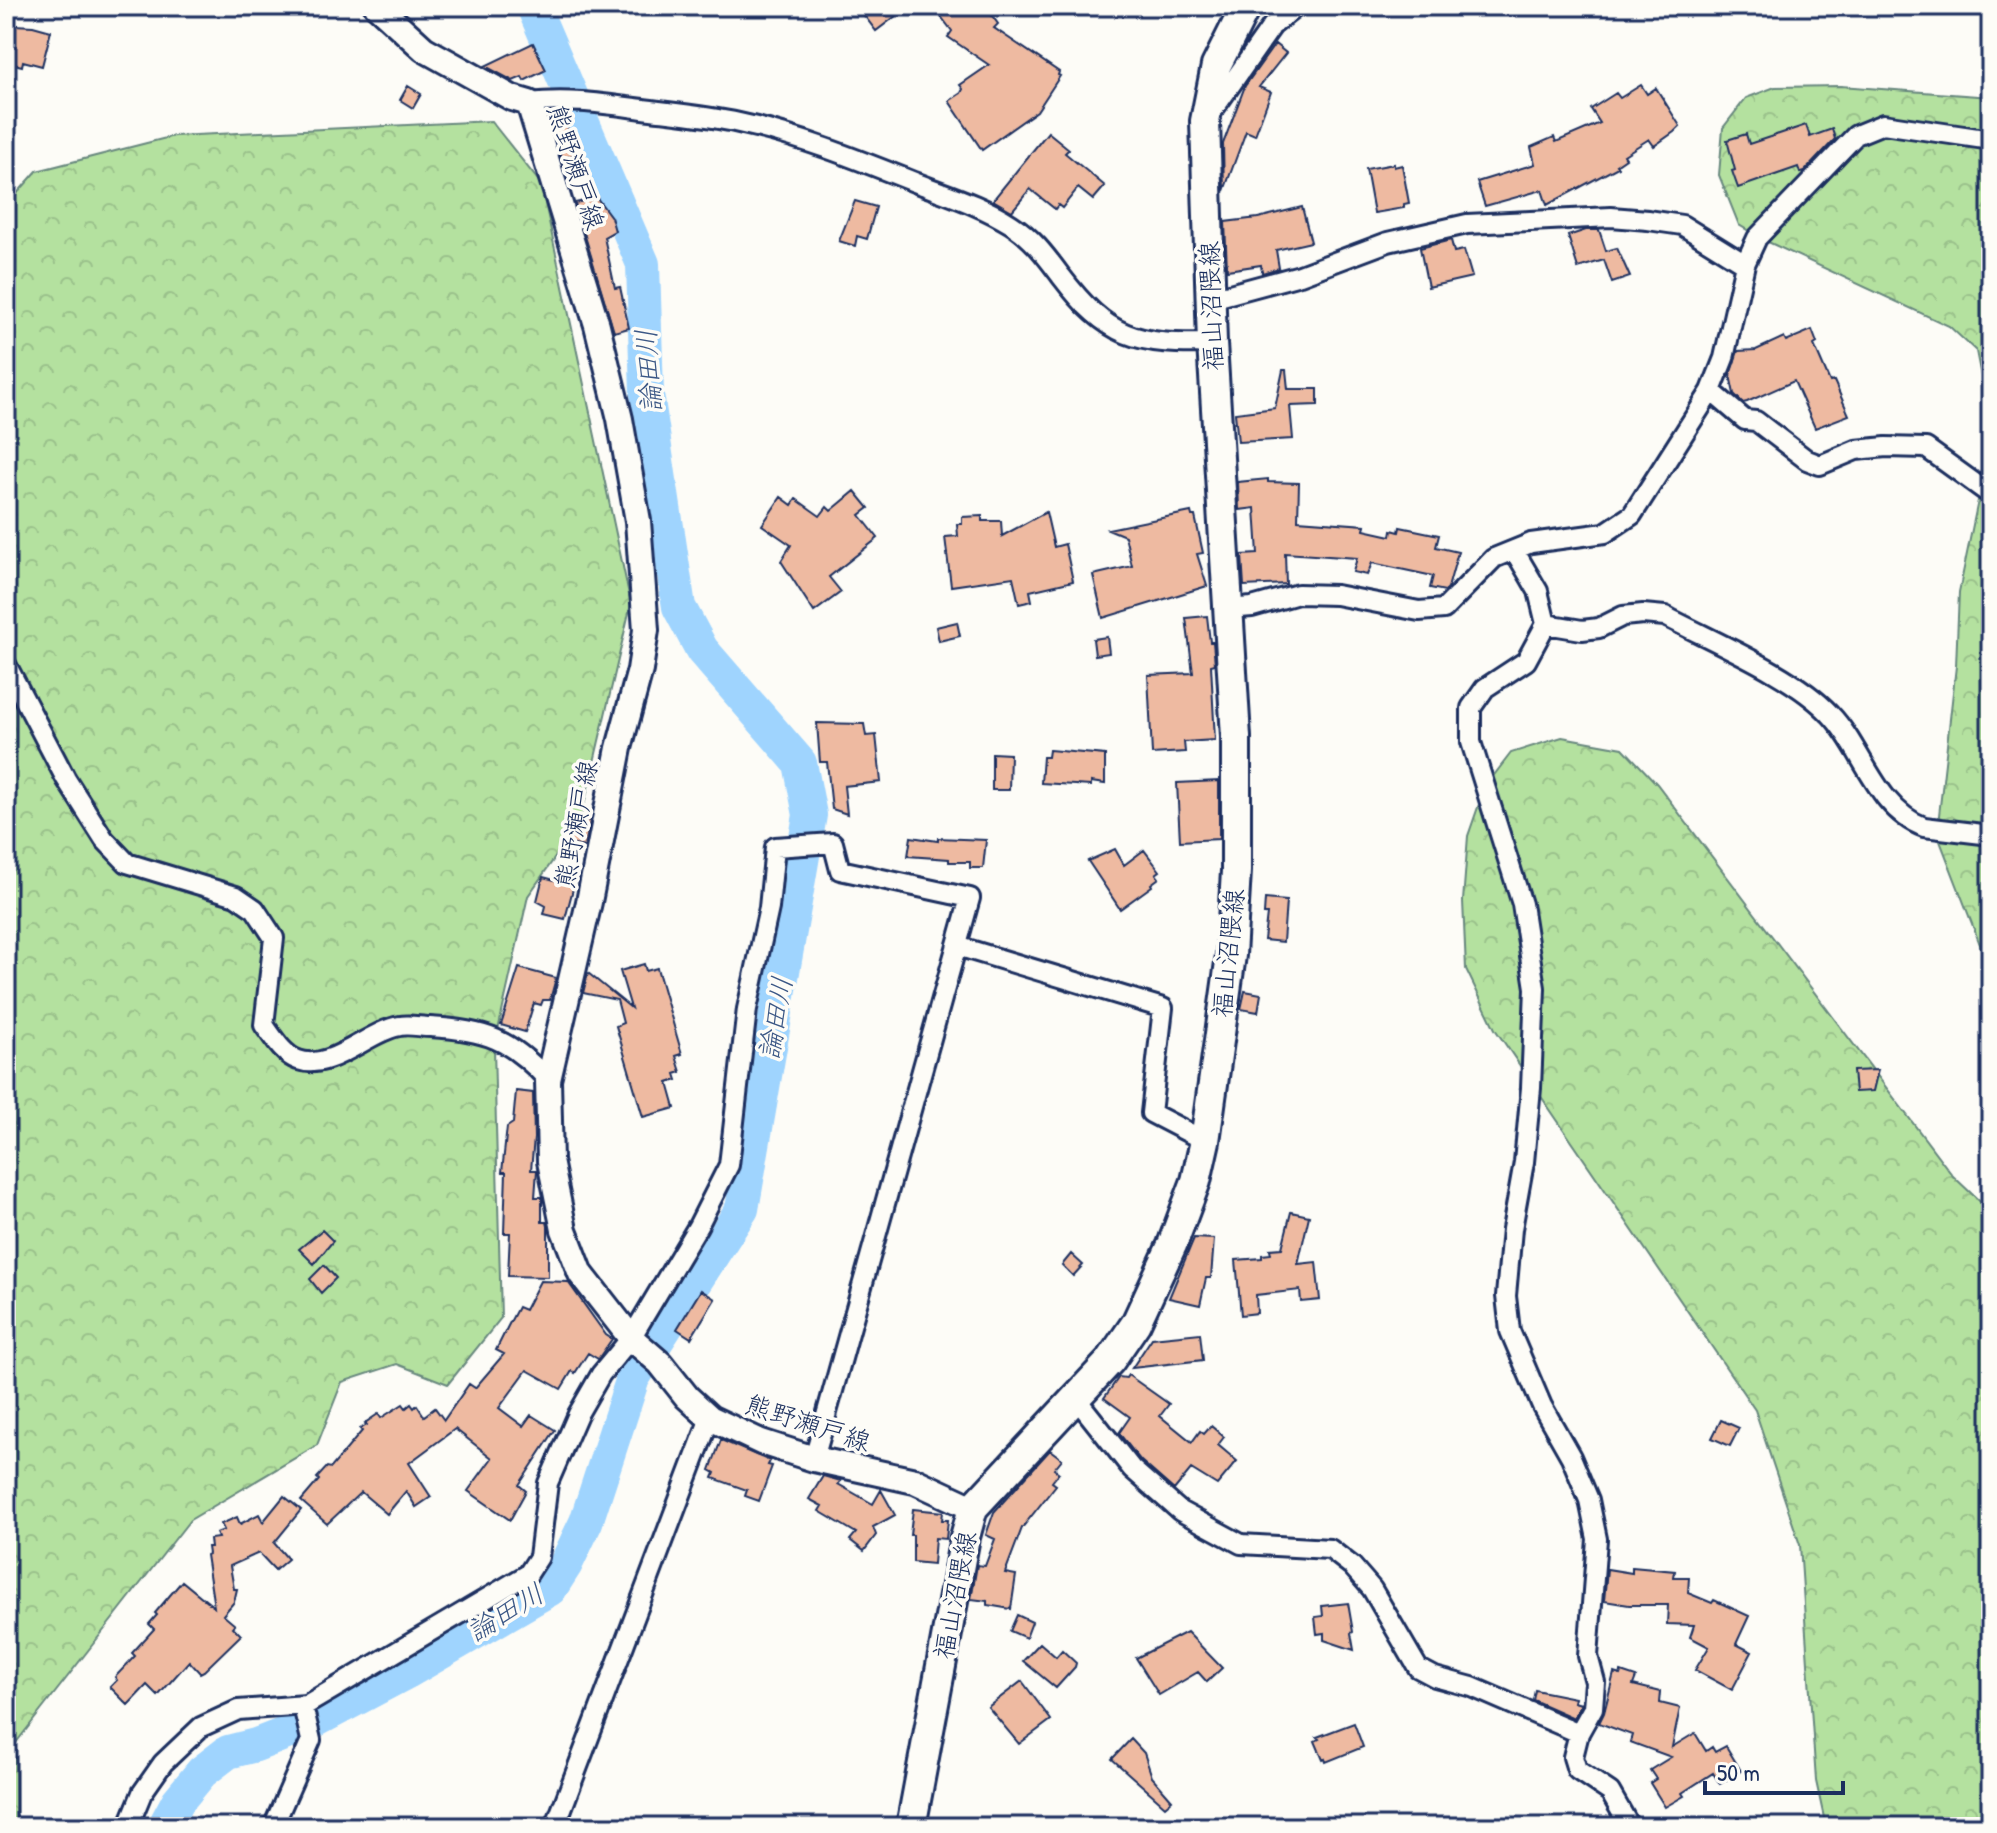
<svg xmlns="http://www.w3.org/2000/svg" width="1997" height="1833" viewBox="0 0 1997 1833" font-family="'Patrick Hand','Klee One',sans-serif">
<defs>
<pattern id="forest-crowns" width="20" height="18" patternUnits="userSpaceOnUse" patternTransform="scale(2)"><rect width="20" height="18" fill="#b4e19f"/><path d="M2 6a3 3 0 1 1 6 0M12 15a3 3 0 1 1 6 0" fill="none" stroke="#9ac18b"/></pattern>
</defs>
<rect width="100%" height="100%" fill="#fdfcf7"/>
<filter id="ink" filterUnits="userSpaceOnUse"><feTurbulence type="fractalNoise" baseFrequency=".0125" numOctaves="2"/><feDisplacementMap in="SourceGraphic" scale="16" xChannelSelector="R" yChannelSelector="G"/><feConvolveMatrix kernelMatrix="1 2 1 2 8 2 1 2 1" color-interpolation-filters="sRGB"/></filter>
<g filter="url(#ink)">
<!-- forest -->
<path fill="url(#forest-crowns)" stroke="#68887e" stroke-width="2" d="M1840,86L1991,97V427L1976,351L1949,326L1766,241L1739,225L1719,175L1723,128L1746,98L1775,87Z
M491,121L541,184L631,604L580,822L528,896L494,1048L501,1318L448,1384L397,1364L342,1382L317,1445L190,1520L15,1744L16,1827H6V206L37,171L174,136Z
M1991,438V973L1937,833L1956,666L1959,592Z
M1562,737L1623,748L1657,784L1953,1176L1991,1212V1827H1826L1816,1781L1800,1545L1755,1410L1495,1029L1466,969L1463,901L1468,836L1485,787L1511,753Z"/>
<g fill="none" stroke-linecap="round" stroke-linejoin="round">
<!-- river -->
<path stroke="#9fd4fe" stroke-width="34" d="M164,1827L178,1801L202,1772L228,1752L256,1745L307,1725L407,1672L550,1589L566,1564L586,1522L633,1378L742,1209L810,815L800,763L702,650L679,607L647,394L643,264L533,6"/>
</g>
<!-- building -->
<path fill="#eebaa1" stroke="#1b2f5e" stroke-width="2" d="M857,6H909L876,31Z
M933,6H985L998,24L994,28L1059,72L1058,75L1060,76L1037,111L982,150L949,101L961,93L963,89L960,85L989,65L948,37L952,31Z
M14,25L33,26L51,31L42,66L23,61L22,66L6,62Z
M533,43L546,70L524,81L522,77L513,81L485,66Z
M1275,44L1286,53L1259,87L1271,92L1255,135L1246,131L1224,191L1223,144L1245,86Z
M1641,85L1647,94L1656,88L1680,126L1674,132L1654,146L1649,139L1624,155L1626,158L1616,165L1618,167L1547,205L1542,190L1485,206L1477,182L1535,164L1531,147L1554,137L1556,142L1600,123L1591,109L1616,93L1620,98Z
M408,86L421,94L413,108L400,100Z
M548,113H563L576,154L562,159Z
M1806,125L1810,137L1832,129L1835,139L1804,172L1800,173L1798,167L1738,188L1732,171L1735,170L1727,140L1746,134L1749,144Z
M1048,132L1069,149L1065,153L1105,186L1093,200L1078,188L1062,208L1058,205L1055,209L1030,189L1012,211L993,200Z
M1394,164V167L1402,165L1409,203L1404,204V208L1374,213L1366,169Z
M597,198L611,217L615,231L604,237L615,288L620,287L629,328L614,332L575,203Z
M855,201L876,207L867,239L857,236L855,246L839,241Z
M1302,207L1311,242L1276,250L1279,268L1262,273L1261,265L1227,270L1225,222L1258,218Z
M1586,230H1599L1606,251L1617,248L1630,277L1612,283L1604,260L1578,268L1568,236Z
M1451,240L1454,252L1464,250L1472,277L1428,287L1420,248Z
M1812,330L1817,343L1814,345L1830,382L1834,381L1849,415L1815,428L1794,381L1747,402L1743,403L1734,394L1730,375L1738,351L1756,350L1784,337L1786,341Z
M1283,370H1286L1288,389H1318V405L1290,406L1293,439L1238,442L1235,413L1275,408Z
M1268,479V482L1299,483L1298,520L1365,525L1364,530L1391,536L1392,530L1399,532L1400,527L1439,535L1436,547L1458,552L1448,588L1445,591L1430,588L1433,576L1372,563L1367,575L1353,572L1357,558L1285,553L1286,584L1244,586L1242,555L1258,554L1255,508L1239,510L1238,482Z
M855,491L869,508L860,515L878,538L829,577L841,592L814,612L781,561L791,545L762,525L781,497L792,505L796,499L820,516L827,507L831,511Z
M1046,512L1054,547L1065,544L1073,581L1030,591L1032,601L1019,604L1013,577L951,586L945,537L958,536L957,524H962V517L982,516V521H1001L1002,536Z
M1191,512L1192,516H1195L1203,553L1197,554L1207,586L1103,618L1093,575L1132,566L1125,536L1108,529Z
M1207,616L1210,642H1213L1215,664L1211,665L1215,740L1184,742L1185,752L1152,754L1148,675L1193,673L1186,618Z
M957,622L960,636L939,641L936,627Z
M1107,637L1109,653L1095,655L1093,639Z
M817,723L864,724L866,736L876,735L881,782L844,786L847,814L832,809L827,762H820Z
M1049,750L1105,755V784L1091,782V786L1041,783L1043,757H1048Z
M992,753L1010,754L1009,790H992Z
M1219,781V839L1180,841L1177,783Z
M575,817L590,821L585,847L568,844Z
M911,837L938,841V838L986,840L983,868H970V862H949V859L908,856Z
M1115,849L1124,865L1144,850L1160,871L1156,874L1159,878L1151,884L1152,886L1120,909L1088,861Z
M543,877L574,885L565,919L544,914L546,906L537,901Z
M1265,899L1286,901L1283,942L1264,940L1267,914H1264Z
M644,964L646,971L657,968L682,1054L676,1056L681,1072L675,1074L677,1080L668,1083L675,1108L643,1117L616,1026L623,1023L617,1000L583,993L588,973L631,1008L620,971Z
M519,968L556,978L550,1000H543L541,1005L534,1003L525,1032L501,1025Z
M1245,991L1261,994L1258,1012L1241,1009Z
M1878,1070L1873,1091L1855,1092L1853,1071Z
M516,1091L533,1093L534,1138L531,1170H537L535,1197H542V1222H547L548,1226V1277L508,1276L510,1233H504L506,1172H502L507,1127L513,1123Z
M1291,1212L1309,1216L1298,1264L1316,1262L1320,1300L1301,1302L1300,1290L1256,1295L1257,1313L1241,1315L1236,1260L1262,1258V1255L1271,1254L1270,1249L1282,1248Z
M322,1230L333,1241L314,1264L299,1249Z
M1194,1238L1214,1239L1211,1278H1206L1200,1305L1169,1298Z
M1071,1254L1083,1265L1073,1276L1062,1265Z
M324,1265L336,1278L321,1293L310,1279Z
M540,1281L568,1282L606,1335L612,1339L598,1359L588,1353L575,1373L572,1371L561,1389L527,1370L499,1408L523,1426L531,1415L555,1430L519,1485L526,1491L510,1520L468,1491L492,1458L455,1429L409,1463L431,1497L416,1507L406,1491L387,1514L361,1492L327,1524L301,1501L319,1480L317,1478L327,1467L331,1468L362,1431L360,1429L367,1425L365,1423L378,1414L381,1418L403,1404L406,1408L411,1404L414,1408L417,1405L424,1416L435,1408L444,1420L469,1384L475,1388L504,1354L496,1350L508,1326L518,1307L525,1310Z
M701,1290L715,1299L691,1338L677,1329Z
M1200,1333L1203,1360L1132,1368L1152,1338Z
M1128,1375L1169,1404L1160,1416L1192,1442L1200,1431L1204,1434L1211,1426L1224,1437L1218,1445L1237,1461L1217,1485L1191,1469L1174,1490L1141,1461L1119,1433L1130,1417L1104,1398L1119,1377L1126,1378Z
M1721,1420L1739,1428L1730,1446L1712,1438Z
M721,1440L770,1461L768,1465L772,1466L759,1501L745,1496L747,1490L713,1478L715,1473L710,1470Z
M1050,1450L1062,1459L1054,1469L1059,1473L1052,1482L1056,1485L1022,1528L1005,1573L1016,1575L1011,1609L987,1605V1601L971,1599L977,1565L985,1566L995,1539L986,1535L994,1512Z
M823,1476L841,1481L838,1484L873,1504L881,1490L895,1515L873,1527L876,1535L864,1551L850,1540L856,1533L819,1511L822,1506L809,1499Z
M284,1496L301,1510L274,1543L288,1559L275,1570L259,1553L230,1566L234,1589H237L234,1602L223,1615L235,1625L233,1627L241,1635L204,1671L200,1673L189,1661L158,1696L147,1685L128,1705L110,1687L117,1680L115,1677L135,1656L132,1653L154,1629L149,1624L157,1615L155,1613L182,1581L214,1607L206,1555L208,1554L207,1547H211L210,1539L218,1538L216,1533L224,1530L221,1524L237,1517L240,1524L259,1514L263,1522Z
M913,1509L943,1512L942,1520H948L946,1539L935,1538L933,1564L913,1562V1535H910Z
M1632,1567L1675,1571L1674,1577H1689L1688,1593L1712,1603L1714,1600L1749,1616L1736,1644L1752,1652L1732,1690L1695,1670L1709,1647L1690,1637L1694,1625L1667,1624L1668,1605H1629L1604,1601L1607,1569L1632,1573Z
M1348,1603L1353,1632L1351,1633L1354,1650L1324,1640V1633L1317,1634L1315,1617L1323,1616L1322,1606Z
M1017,1615L1032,1622L1026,1638L1010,1631Z
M1187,1632L1222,1668L1207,1682L1198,1672L1159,1695L1136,1658Z
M1040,1643L1056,1657L1062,1650L1076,1663L1075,1667L1056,1688L1023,1661Z
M1621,1672L1636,1677L1633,1685L1661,1692L1660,1703L1680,1708L1672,1747L1695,1733L1706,1751L1712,1747L1715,1752L1726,1746L1741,1771L1720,1784L1713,1773L1682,1793L1684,1796L1665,1807L1650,1783L1656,1779L1650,1770L1671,1757L1630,1742L1632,1735L1599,1723L1604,1713L1614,1673L1620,1675Z
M1022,1681L1051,1720L1019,1744L988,1707Z
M1535,1690L1575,1698L1574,1702L1581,1704L1574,1718L1533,1700Z
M1354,1723L1363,1747L1326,1762L1325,1759L1323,1760L1315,1741L1319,1739L1317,1737Z
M1131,1739L1144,1753L1152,1777L1172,1800L1165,1806L1112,1759Z"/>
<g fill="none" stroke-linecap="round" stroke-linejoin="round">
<defs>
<path id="street" d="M529,103C568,98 605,104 643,109C675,113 708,116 739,123C800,136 859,160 917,183C948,195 983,206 1011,224C1033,238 1046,256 1061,276C1108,338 1136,345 1212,343
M1211,113L1272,26L1297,6
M1211,299L1300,275L1388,242L1467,224L1611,217L1648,220L1682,225L1745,264L1757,238L1856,135L1883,124L1991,140
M1711,391L1745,420L1756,421L1807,460L1820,465L1856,450L1886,447L1926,448L1991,495
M1514,550L1538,591L1546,624L1526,661L1485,688L1471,708V742L1522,904L1535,988L1531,1088L1524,1162L1512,1229L1506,1296L1510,1331L1542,1406L1571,1457L1589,1500L1597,1539L1588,1656L1595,1682L1593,1708L1579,1733L1573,1757L1577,1770L1610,1792L1630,1827
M1228,609L1252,607L1298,594L1336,595L1419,611L1444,609L1494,558L1531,543L1605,533L1632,515L1711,391L1724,358L1745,264
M1546,624L1582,630L1599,628L1623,616L1643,614L1665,616C1714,642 1794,675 1830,714C1863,748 1876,809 1924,827L1991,835
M6,664L66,779L104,839L127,863L236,896L255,909L274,938L264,1025C273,1037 283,1055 298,1060C331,1072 368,1031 400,1026C409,1024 421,1027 430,1027C486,1030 510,1039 548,1080
M957,946L1163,1008L1151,1113L1205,1141
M1075,1397L1132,1469L1180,1511L1241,1544L1330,1549L1352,1566L1372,1589L1418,1668L1435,1677L1472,1687L1579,1733
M128,1827L142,1793L163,1763L201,1727L238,1710L306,1705L528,1574L539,1557L548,1483L578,1414L601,1374L631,1338L698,1226L729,1165L747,1009L769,908L775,847L833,843L840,870L970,898L814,1459
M273,1827L311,1740L303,1706
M555,1827L710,1418"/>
<path id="secondary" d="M377,6L424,49L512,98L529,103L597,325L620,419L638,521L646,630L640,670L619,748L589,902L548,1080L550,1161L564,1230L581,1274L631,1338L660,1363L687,1397L710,1418L761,1442L814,1459L915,1481L973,1508"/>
<path id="primary" d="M911,1827L965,1537L973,1508L1110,1361L1136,1323L1172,1245L1196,1181L1205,1141L1231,955L1236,871V737L1212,343L1205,121L1216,66L1246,6"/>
</defs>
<!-- street casing -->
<use href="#street" stroke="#1b2f5e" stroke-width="24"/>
<!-- secondary casing -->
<use href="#secondary" stroke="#1b2f5e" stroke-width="30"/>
<!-- primary casing -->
<use href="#primary" stroke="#1b2f5e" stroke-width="34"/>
<!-- street -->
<use href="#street" stroke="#fdfcf7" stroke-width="18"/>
<!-- secondary -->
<use href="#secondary" stroke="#fdfcf7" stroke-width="24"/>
<!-- primary -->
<use href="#primary" stroke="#fdfcf7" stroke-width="28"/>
</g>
</g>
<g text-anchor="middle" stroke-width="7" stroke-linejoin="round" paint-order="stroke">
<!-- street labels -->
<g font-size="26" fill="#1b2f5e" stroke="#fdfcf7">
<text transform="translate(576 167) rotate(72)" y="9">熊野瀬戸線</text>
<text transform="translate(1211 306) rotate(-92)" y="9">福山沼隈線</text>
<text transform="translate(576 824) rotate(-79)" y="9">熊野瀬戸線</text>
<text transform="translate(1228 953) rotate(-84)" y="9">福山沼隈線</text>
<text transform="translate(808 1423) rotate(18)" y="9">熊野瀬戸線</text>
<text transform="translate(955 1595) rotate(-79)" y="9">福山沼隈線</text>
</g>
<!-- water labels -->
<g font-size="28" font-style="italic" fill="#3c5886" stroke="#fdfcf7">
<text transform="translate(648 371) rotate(-94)" y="10">論田川</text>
<text transform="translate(775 1018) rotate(-80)" y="10">論田川</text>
<text transform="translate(505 1612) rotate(-31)" y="10">論田川</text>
</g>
</g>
<!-- margin -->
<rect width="1997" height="1833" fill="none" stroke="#fdfcf7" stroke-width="32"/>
<rect x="16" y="16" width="1965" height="1801" fill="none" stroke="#1b2f5e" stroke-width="3" filter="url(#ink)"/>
<!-- scale -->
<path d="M1705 1781v12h138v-12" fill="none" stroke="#1b2f5e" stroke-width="4"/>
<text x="1717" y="1781" font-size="24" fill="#1b2f5e" stroke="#fdfcf7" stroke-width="6" paint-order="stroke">50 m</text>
</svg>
